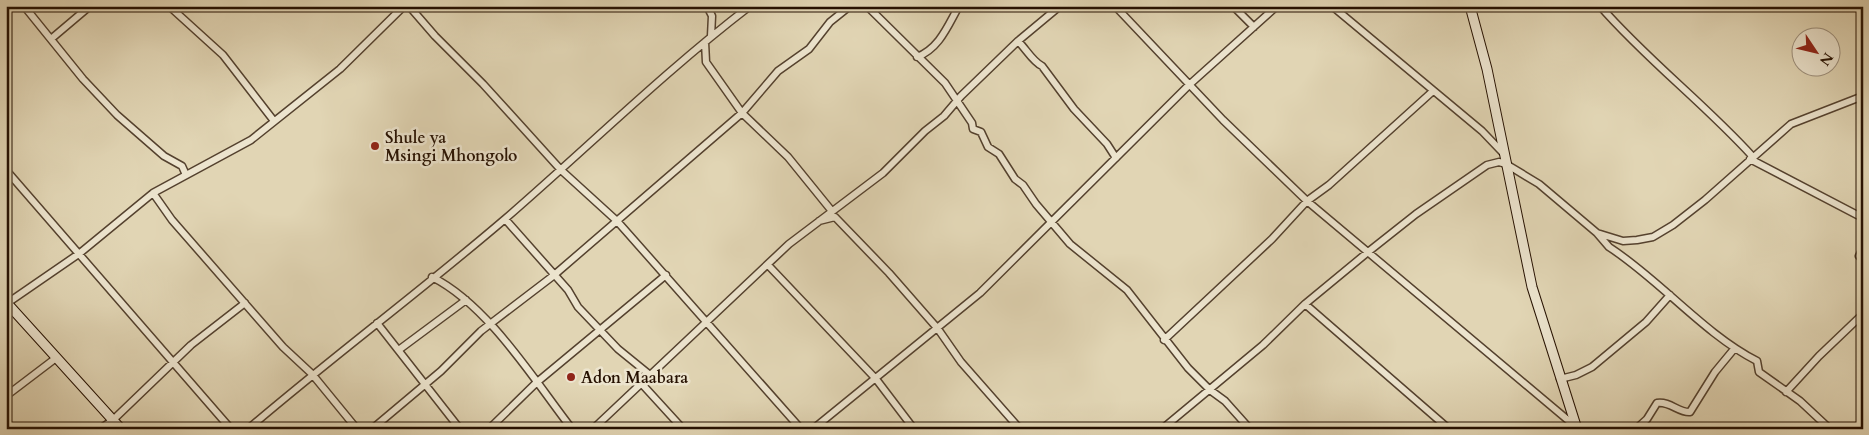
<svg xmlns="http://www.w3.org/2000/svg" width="1869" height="435" viewBox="0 0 1869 435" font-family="Cardo,serif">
<rect width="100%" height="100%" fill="#e1d5b4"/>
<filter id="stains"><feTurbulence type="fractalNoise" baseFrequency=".004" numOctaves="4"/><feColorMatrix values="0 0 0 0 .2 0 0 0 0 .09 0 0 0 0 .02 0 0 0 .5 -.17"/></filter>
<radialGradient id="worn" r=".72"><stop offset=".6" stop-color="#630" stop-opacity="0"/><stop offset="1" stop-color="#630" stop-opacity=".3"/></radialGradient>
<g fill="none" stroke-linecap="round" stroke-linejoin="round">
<defs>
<path id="street" d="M24,6L83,79L117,115L164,156L182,166L186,175
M169,6L223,55L274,121
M409,6L435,36L483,84L561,170L617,221L801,429
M707,6L712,16L711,36
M867,6L945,83L972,123L973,129L981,132L988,147L999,154L1015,179L1023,185L1036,204L1070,244L1127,290L1188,368L1210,390L1225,401L1250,429
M1115,6L1223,120L1307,201L1575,426
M1233,6L1254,27
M1332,6L1482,131L1504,154
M1600,6C1647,60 1705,104 1753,157
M51,39L90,6
M1018,41C1026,49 1033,62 1042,66L1074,109L1107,144L1116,158
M705,42L706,62L742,113L788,157L831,210
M917,57C940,48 948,25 959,6
M1750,159L1863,218
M6,170L231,429
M153,193L172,220L283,347L312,374L357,429
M505,219L568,290L578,307L618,349L650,375
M819,221L835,217L889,273L938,329L961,362L1020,429
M1597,233L1609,247C1659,279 1704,334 1757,361L1759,372L1800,401L1830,429
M1863,248L1859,256L1863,260
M768,265L876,379L914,429
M432,277C488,305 534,380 572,429
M6,304L80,253L153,193L251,140L340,69L404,6
M1305,304L1449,429
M377,323L460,429
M1164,340L1272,239L1307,201L1329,185L1433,91
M400,349L466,300
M1560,379L1576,375L1592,367L1646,322L1670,295
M641,383L683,429
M1786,392L1819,356L1863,314
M6,396L56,358
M100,429L113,420L191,345L245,303
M248,429C332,357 421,291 505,219C587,148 664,72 750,6
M372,429L441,371L481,331L553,276L742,113L778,71L809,49L830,22L850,6
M489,429L536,383L666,275
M593,429L789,244L883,173L925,131L944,116L961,96L1018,41L1060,6
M813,429L980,293L1189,85L1277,6
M1162,429L1263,345L1305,304L1368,252L1416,214L1487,165L1499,162L1506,164L1539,184L1597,233L1623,241L1637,240L1653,237L1673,225L1705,200L1791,124L1863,96
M1636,429L1647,419L1657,403C1670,401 1679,413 1690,412L1715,372L1734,349
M1860,429L1863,427"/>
<path id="secondary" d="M1470,6L1487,69L1532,287L1577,429
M6,302L121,429"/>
</defs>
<!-- street casing -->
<use href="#street" stroke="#54412e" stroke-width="9"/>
<!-- secondary casing -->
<use href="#secondary" stroke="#251001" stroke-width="11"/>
<!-- street -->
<use href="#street" stroke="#ece4ce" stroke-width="6"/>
<!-- secondary -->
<use href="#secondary" stroke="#ece4ce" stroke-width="9"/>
</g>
<!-- markers -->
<g fill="#8f2418" stroke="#ece4ce" stroke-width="2">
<circle cx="375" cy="146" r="5"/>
<circle cx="571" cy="377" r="5"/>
</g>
<g text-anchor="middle" stroke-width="5" stroke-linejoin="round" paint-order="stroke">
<!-- poi labels -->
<g font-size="16" font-weight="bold" fill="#251001" stroke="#ece4ce" text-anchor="start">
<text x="385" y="143">Shule ya<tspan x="385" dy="18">Msingi Mhongolo</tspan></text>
<text x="581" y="383">Adon Maabara</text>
</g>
</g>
<!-- margin -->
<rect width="1869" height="435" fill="none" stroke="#e1d5b4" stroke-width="25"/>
<rect x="8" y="8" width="1854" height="420" fill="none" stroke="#251001" stroke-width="2.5"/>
<rect x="12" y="12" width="1844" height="410" fill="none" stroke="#251001"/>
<!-- north arrow -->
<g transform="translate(1816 52) rotate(125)"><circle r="24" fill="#ece4ce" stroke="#9c8f7c"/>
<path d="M0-4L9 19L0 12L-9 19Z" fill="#8f2418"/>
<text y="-8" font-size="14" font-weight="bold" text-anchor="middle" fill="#251001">N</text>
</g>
<rect width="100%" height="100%" filter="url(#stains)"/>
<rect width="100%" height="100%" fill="url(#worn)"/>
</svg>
